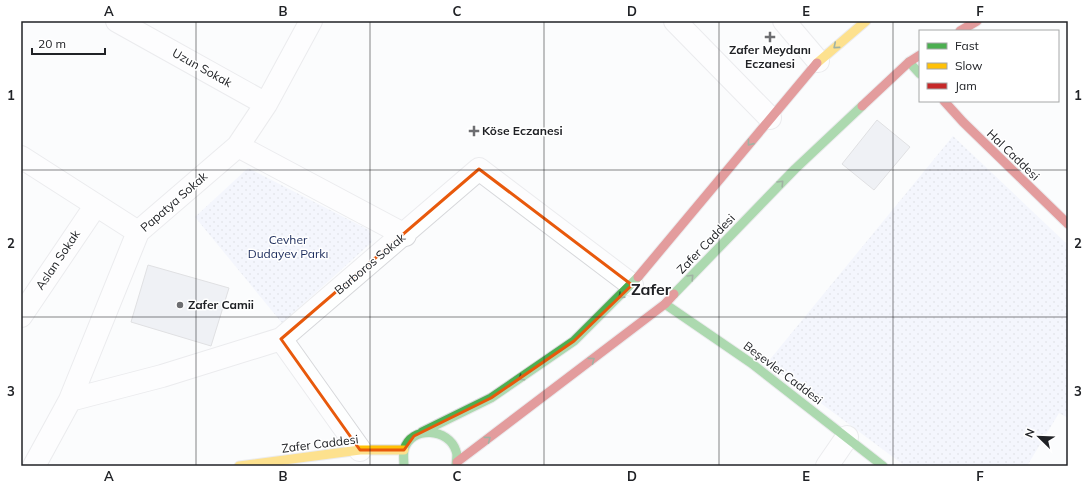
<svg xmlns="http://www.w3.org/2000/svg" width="1089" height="487" viewBox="0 0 1089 487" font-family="Mulish,sans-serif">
<defs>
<pattern id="park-dots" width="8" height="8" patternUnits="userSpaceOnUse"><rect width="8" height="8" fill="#ebf0fc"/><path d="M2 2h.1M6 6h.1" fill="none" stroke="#c9ced8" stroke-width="1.8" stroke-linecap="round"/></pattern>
</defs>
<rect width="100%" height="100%" fill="#fbfcfd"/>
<!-- park -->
<path fill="url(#park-dots)" d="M953,136L1068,245V418L1059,413L1027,466H905L767,363Z
M248,168L369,230L372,242L282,323L195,217Z"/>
<!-- building -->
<path fill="#e0e4ec" stroke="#bec0c2" d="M877,120L910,147L874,190L842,164Z
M148,265L229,288L211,346L131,322Z"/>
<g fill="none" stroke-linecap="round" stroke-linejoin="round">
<defs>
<path id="street" d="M117,21L266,104
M675,21L770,118
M784,21L818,61
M238,146L405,235
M21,157L138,232
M21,316L96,205
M281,339L360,450
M70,400L162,376L281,339L479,169L632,285
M34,466L70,400L138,232L238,146L266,104L311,21
M827,466L847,437"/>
<path id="fast" d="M909,62L920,74
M674,294L795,169L862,106
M665,304L751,363L883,466
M422,432L491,398L574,341L638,277
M404,466C404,461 403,455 404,450C411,425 449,428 456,451C458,455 456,461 456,466"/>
<path id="slow" d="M817,63L866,21
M239,466L360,450H404"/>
<path id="jam" d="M960,31L977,21
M944,101L963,122L1068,224
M862,106L909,62L920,55
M638,277L817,63
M457,462L665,304L674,294"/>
</defs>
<!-- street casing -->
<use href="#street" stroke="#d7d8db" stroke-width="24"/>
<!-- fast casing -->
<use href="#fast" stroke="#d7d8db" stroke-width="11"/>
<!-- slow casing -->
<use href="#slow" stroke="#d7d8db" stroke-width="11"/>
<!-- jam casing -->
<use href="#jam" stroke="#d7d8db" stroke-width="11"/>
<!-- street -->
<use href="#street" stroke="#feffff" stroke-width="22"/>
<!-- fast -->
<use href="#fast" stroke="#4caf50" stroke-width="9"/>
<!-- slow -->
<use href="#slow" stroke="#ffc107" stroke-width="9"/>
<!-- jam -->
<use href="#jam" stroke="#c62828" stroke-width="9"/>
</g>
<!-- one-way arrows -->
<defs><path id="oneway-chevron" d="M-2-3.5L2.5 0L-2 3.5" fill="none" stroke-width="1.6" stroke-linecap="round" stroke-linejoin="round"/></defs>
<g stroke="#325a37">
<use href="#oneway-chevron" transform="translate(836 46) rotate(140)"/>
<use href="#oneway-chevron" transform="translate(750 143) rotate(129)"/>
<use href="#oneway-chevron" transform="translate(781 183) rotate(-46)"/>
<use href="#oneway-chevron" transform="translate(691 277) rotate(-46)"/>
<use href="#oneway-chevron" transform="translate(621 296) rotate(136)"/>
<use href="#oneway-chevron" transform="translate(592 360) rotate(-37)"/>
<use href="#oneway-chevron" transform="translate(521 378) rotate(146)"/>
<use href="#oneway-chevron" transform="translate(488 439) rotate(-37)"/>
</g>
<!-- marked area -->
<path d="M0 0H1089V487H0ZM479,169L632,285L574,341L491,398L414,436L404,450H360L281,339Z" fill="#fbfcfd" fill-opacity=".55" fill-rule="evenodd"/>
<path fill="none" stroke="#e8590c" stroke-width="3" stroke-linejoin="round" d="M479,169L632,285L574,341L491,398L414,436L404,450H360L281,339Z"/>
<!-- grid -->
<path fill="none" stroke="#202226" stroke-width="1" stroke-opacity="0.55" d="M196,21V466M370,21V466M544,21V466M719,21V466M893,21V466M21,170H1068M21,317H1068"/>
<!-- markers -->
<g fill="#6d6e71" stroke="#fff" stroke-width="1.5">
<path d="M768 31h4v4h4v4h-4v4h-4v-4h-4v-4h4z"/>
<path d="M472 125h4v4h4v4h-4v4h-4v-4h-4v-4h4z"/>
<circle cx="180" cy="305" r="4"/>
</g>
<g text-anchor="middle" stroke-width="3" stroke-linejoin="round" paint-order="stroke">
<!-- poi labels -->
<g font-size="12" font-weight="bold" fill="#202226" stroke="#fff" text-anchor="start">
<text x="770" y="54" text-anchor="middle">Zafer Meydanı<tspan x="770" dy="14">Eczanesi</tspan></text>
<text x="482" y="135">Köse Eczanesi</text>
<text x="188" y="309">Zafer Camii</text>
</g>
<!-- street labels -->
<g font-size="12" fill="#202226" stroke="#fff">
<text transform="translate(202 68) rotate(29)" y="4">Uzun Sokak</text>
<text transform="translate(1013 155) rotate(44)" y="4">Hal Caddesi</text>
<text transform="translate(174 202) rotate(-41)" y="4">Papatya Sokak</text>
<text transform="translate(706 244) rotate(-46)" y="4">Zafer Caddesi</text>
<text transform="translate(58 260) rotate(-56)" y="4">Aslan Sokak</text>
<text transform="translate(370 264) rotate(-40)" y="4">Barboros Sokak</text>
<text transform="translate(783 373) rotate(37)" y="4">Beşevler Caddesi</text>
<text transform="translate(320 444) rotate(-7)" y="4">Zafer Caddesi</text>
</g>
<!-- park labels -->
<g font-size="12" fill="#1b2b5b" stroke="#fff">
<text x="288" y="244">Cevher<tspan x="288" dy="14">Dudayev Parkı</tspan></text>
</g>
<!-- district labels -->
<g font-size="16" font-weight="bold" fill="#202226" stroke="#fff">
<text x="651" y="295">Zafer</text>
</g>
</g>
<!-- border -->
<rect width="1089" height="487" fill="none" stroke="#ffffff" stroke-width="44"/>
<!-- legend -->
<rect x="919" y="30" width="140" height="72" fill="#ffffff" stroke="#a6a7a8"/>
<rect x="927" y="43" width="20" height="6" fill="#4caf50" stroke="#a6a7a8"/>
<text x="955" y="50" font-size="12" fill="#202226">Fast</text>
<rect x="927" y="63" width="20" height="6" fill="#ffc107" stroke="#a6a7a8"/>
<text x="955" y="70" font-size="12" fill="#202226">Slow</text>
<rect x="927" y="83" width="20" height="6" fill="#c62828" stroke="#a6a7a8"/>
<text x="955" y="90" font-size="12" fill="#202226">Jam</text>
<!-- north arrow -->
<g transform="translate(1039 437) rotate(293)" stroke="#ffffff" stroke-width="3" paint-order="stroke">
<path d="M0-3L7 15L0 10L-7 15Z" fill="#202226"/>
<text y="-6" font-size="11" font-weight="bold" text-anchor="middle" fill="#202226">N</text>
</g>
<!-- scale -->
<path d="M32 48v6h73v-6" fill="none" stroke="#202226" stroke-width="2"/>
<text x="38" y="48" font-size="12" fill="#202226" stroke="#ffffff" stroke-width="3" paint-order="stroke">20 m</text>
<rect x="22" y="22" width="1045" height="443" fill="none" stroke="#202226" stroke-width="1.5"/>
<g font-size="13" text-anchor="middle" font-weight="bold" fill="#202226">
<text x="109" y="16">A</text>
<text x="283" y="16">B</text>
<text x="457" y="16">C</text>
<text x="632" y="16">D</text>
<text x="806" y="16">E</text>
<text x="980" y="16">F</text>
<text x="11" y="100">1</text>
<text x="1078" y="100">1</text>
<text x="11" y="248">2</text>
<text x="1078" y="248">2</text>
<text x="11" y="396">3</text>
<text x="1078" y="396">3</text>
<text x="109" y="481">A</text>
<text x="283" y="481">B</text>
<text x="457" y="481">C</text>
<text x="632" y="481">D</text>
<text x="806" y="481">E</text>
<text x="980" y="481">F</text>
</g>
</svg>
